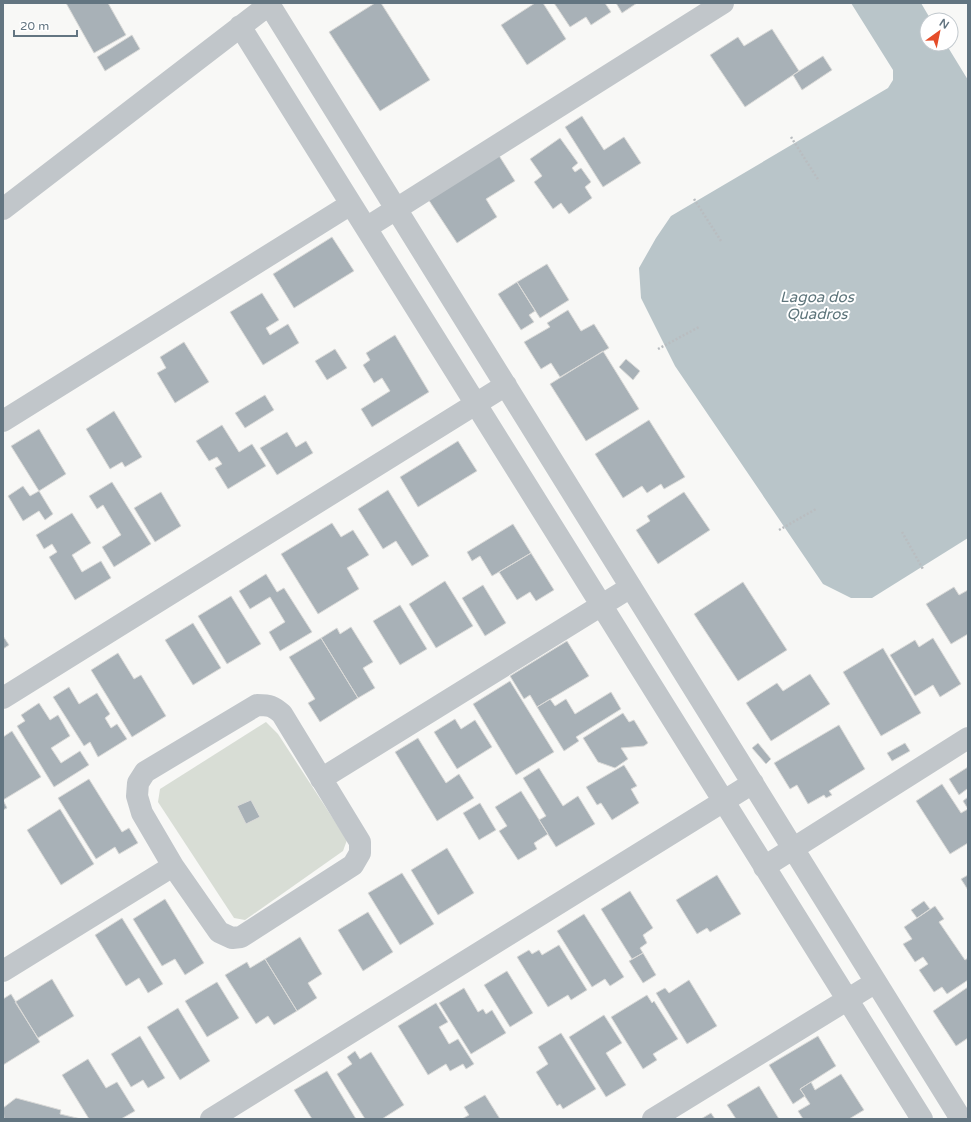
<svg xmlns="http://www.w3.org/2000/svg" width="971" height="1122" viewBox="0 0 971 1122" font-family="'Varela Round',sans-serif">
<rect width="100%" height="100%" fill="#f8f8f6"/>
<!-- green -->
<path fill="#d8ddd5" d="M266,722L278,734L347,840L343,851L245,920L234,918L158,802L160,789Z"/>
<!-- water -->
<path fill="#b9c5c9" d="M851,3H921L931,20H927V44H946L968,80V538L872,598H851L823,584L675,366L641,298L639,268L656,238L671,216L888,88L893,80V70Z"/>
<!-- building -->
<path fill="#a8b1b7" stroke="#dadad8" d="M66,3H108L126,35L94,53Z
M375,3H381L430,80L380,111L329,32Z
M535,3H543L566,39L527,65L501,25Z
M554,3H605L611,12L591,25L586,17L570,27Z
M616,3H637L622,13Z
M772,29L799,71L745,107L710,55L738,37L744,46Z
M132,35L140,49L105,71L97,57Z
M823,56L832,70L802,90L793,75Z
M582,116L604,150L624,137L641,163L603,187L565,127Z
M560,138L578,163L572,168L575,172L581,168L591,182L585,187L592,198L569,214L561,203L553,209L534,182L542,176L530,159Z
M498,154L515,181L486,199L497,217L457,243L428,199Z
M332,237L354,271L294,308L273,274Z
M547,264L569,300L540,318L517,282Z
M517,282L535,311L529,315L534,322L521,330L498,294Z
M262,293L279,320L266,328L270,335L288,324L299,343L263,365L230,312Z
M568,310L581,331L594,324L609,348L560,377L551,363L541,369L524,342L550,327L547,323Z
M395,335L429,392L372,427L361,409L390,391L382,378L374,383L363,365L370,360L366,353Z
M184,342L209,382L175,403L157,373L166,368L160,357Z
M335,349L347,368L327,380L315,361Z
M603,351L639,409L586,441L550,384Z
M626,359L640,371L633,380L619,367Z
M265,395L274,410L245,428L235,413Z
M114,411L142,457L125,467L122,462L110,469L86,429Z
M649,420L685,477L664,489L661,484L647,493L642,486L623,498L595,454Z
M222,425L239,452L252,444L266,466L228,489L215,468L222,464L217,457L209,461L196,441Z
M39,429L66,474L39,491L11,446Z
M287,432L296,447L306,441L313,453L277,475L260,448Z
M458,441L477,471L418,507L400,477Z
M112,482L151,544L114,567L102,547L121,535L103,505L97,509L89,496Z
M23,486L30,496L39,491L53,514L45,520L39,511L23,521L8,496Z
M388,490L429,556L412,566L396,541L383,549L358,509Z
M161,492L181,526L155,542L134,508Z
M684,492L710,530L658,564L636,530L650,521L647,516Z
M72,513L91,543L72,555L82,572L101,561L111,578L75,600L49,557L57,552L52,544L44,549L36,535Z
M332,523L341,537L353,530L369,555L347,568L359,589L318,614L281,554Z
M513,524L531,553L492,576L480,556L472,561L467,552Z
M531,553L554,590L536,601L530,592L517,600L499,572Z
M266,574L277,592L284,588L312,632L280,651L269,632L285,622L270,597L250,609L239,591Z
M445,581L473,626L436,648L409,604Z
M743,582L787,650L738,681L694,614Z
M483,585L506,623L485,636L462,598Z
M954,587L959,595L968,590V634L951,644L926,604Z
M231,596L261,644L227,664L198,616Z
M400,605L427,649L400,665L373,621Z
M193,623L221,668L193,685L165,640Z
M351,627L373,662L363,668L375,688L358,698L321,638L337,628L340,634Z
M3,636L9,645L3,649Z
M321,638L358,698L320,722L308,703L315,699L289,657Z
M933,638L961,684L940,697L933,685L915,696L890,655L915,640L919,647Z
M567,641L589,676L537,707L530,695L524,699L510,676Z
M883,648L921,713L881,736L843,672Z
M118,653L134,679L141,675L166,716L132,737L91,670Z
M810,674L830,704L771,741L746,703L777,683L783,691Z
M510,681L554,752L516,775L473,704Z
M69,687L79,704L97,693L110,714L105,718L111,728L117,724L127,739L98,757L90,742L84,746L53,697Z
M611,692L621,709L576,737L579,741L564,751L537,707L550,699L555,706L566,699L575,714Z
M39,703L50,720L58,715L70,736L51,748L61,763L80,751L89,765L54,787L17,726L25,721L21,715Z
M623,713L629,722L634,720L648,743L644,746L621,748L628,759L615,768L598,762L583,738Z
M455,719L461,729L475,720L492,747L457,769L434,732Z
M839,725L865,769L829,791L832,795L826,798L824,795L808,804L797,785L790,789L774,763Z
M12,731L41,777L3,800V737Z
M418,738L446,783L459,774L474,798L437,821L395,752Z
M758,743L771,759L766,764L752,748Z
M905,743L910,751L892,761L887,753Z
M624,765L637,786L631,789L639,803L612,820L601,803L597,805L586,787Z
M968,767V790L967,789L959,795L949,779Z
M539,768L563,806L578,796L595,824L556,847L539,820L546,816L523,778Z
M89,779L122,832L129,828L138,843L119,854L115,847L96,859L58,798Z
M942,784L961,813L968,809V843L950,854L916,801Z
M521,791L548,834L534,843L537,849L518,860L499,831L507,826L495,807Z
M968,797V809L963,801Z
M3,800L7,808L3,810Z
M251,800L260,817L246,824L237,806Z
M480,803L496,830L479,840L463,813Z
M60,809L94,864L61,885L27,830Z
M447,848L474,893L438,915L411,870Z
M402,873L434,924L400,945L368,893Z
M717,875L741,914L710,932L707,928L697,934L676,900Z
M968,875V890L961,879Z
M630,891L653,928L643,935L647,943L640,948L643,953L632,959L601,909Z
M165,899L204,963L185,975L175,959L162,966L133,919Z
M924,901L930,909L917,918L911,910Z
M935,906L944,919L939,922L965,960L968,958V980L947,994L942,987L934,992L919,970L928,964L923,957L915,962L903,944L912,939L904,927Z
M368,912L393,952L363,971L338,930Z
M584,914L624,977L610,986L605,979L592,987L557,931Z
M122,918L163,984L148,993L139,978L126,986L95,935Z
M300,937L322,974L308,983L317,998L297,1011L265,959Z
M559,945L587,990L571,1000L568,995L548,1007L517,957L529,950L532,954L539,950L542,955Z
M643,953L656,975L643,983L629,961Z
M265,959L297,1011L274,1025L268,1016L256,1024L225,975L247,962L250,968Z
M507,971L533,1013L510,1027L484,985Z
M52,979L74,1016L38,1038L15,1002Z
M689,980L717,1026L687,1044L656,993L665,988L669,993Z
M217,982L239,1018L207,1037L185,1001Z
M968,987V1038L956,1046L933,1011Z
M464,988L478,1012L483,1009L486,1014L492,1010L506,1033L471,1054L439,1003Z
M11,994L40,1042L3,1065V999Z
M647,995L652,1003L654,1001L678,1039L653,1054L657,1060L643,1069L611,1017Z
M436,1003L448,1022L439,1027L449,1044L458,1039L474,1064L466,1069L463,1064L450,1071L446,1064L428,1075L398,1026Z
M178,1008L210,1061L180,1080L147,1027Z
M604,1015L622,1043L606,1053L626,1085L606,1097L569,1037Z
M561,1033L596,1089L563,1109L560,1104L557,1106L536,1072L548,1064L538,1047Z
M140,1036L165,1078L148,1088L143,1080L131,1087L111,1054Z
M818,1036L836,1066L800,1089L805,1096L793,1104L769,1065Z
M355,1051L360,1059L371,1052L404,1105L382,1119H365L337,1074L352,1064L347,1057Z
M88,1059L106,1088L117,1082L135,1111L121,1119H89L62,1075Z
M327,1071L356,1119H312L294,1090Z
M841,1074L864,1110L849,1119H803L798,1111L810,1104L800,1089L811,1082L815,1090Z
M759,1086L779,1119H736L727,1105Z
M485,1095L500,1119H462L469,1115L464,1107Z
M16,1098L61,1110L60,1114L81,1119H4L3,1108Z
M711,1113L715,1119H701Z"/>
<g fill="none" stroke-linecap="round" stroke-linejoin="round">
<!-- path -->
<path stroke="#b9bdc0" stroke-width="2.5" stroke-dasharray="2 2" stroke-linecap="butt" d="M791,137L819,181
M694,199L721,241
M658,349L699,327
M779,530L816,509
M902,532L923,569"/>
<!-- minor -->
<path stroke="#c1c6ca" stroke-width="22" d="M269,4L961,1119
M240,26L922,1119
M3,209L271,3
M366,228L723,3
M3,421L351,204
M3,698L506,385
M257,705C270,705 273,706 282,714L360,842V853L353,865L241,937L232,938L219,932L173,866L142,813L137,796L138,783L145,772Z
M321,779L631,587
M764,867L968,738
M3,971L173,866
M211,1119L753,783
M653,1119L876,982"/>
</g>
<g text-anchor="middle" stroke-width="4" stroke-linejoin="round" paint-order="stroke">
<!-- water labels -->
<g font-size="15" font-style="italic" fill="#5e757b" stroke="#fff">
<text x="817" y="302">Lagoa dos<tspan x="817" dy="17">Quadros</tspan></text>
</g>
</g>
<!-- border -->
<rect width="971" height="1122" fill="none" stroke="#637581" stroke-width="8"/>
<!-- north arrow -->
<g transform="translate(939 32) rotate(33)"><circle r="19" fill="#ffffff" stroke="#c1c8cd"/>
<path d="M0-3L7 15L0 10L-7 15Z" fill="#e54c29"/>
<text y="-6" font-size="11" font-weight="bold" text-anchor="middle" fill="#637581">N</text>
</g>
<!-- scale -->
<path d="M14 30v6h63v-6" fill="none" stroke="#637581" stroke-width="2"/>
<text x="20" y="30" font-size="12" fill="#637581" stroke="#ffffff" stroke-width="3" paint-order="stroke">20 m</text>
</svg>
